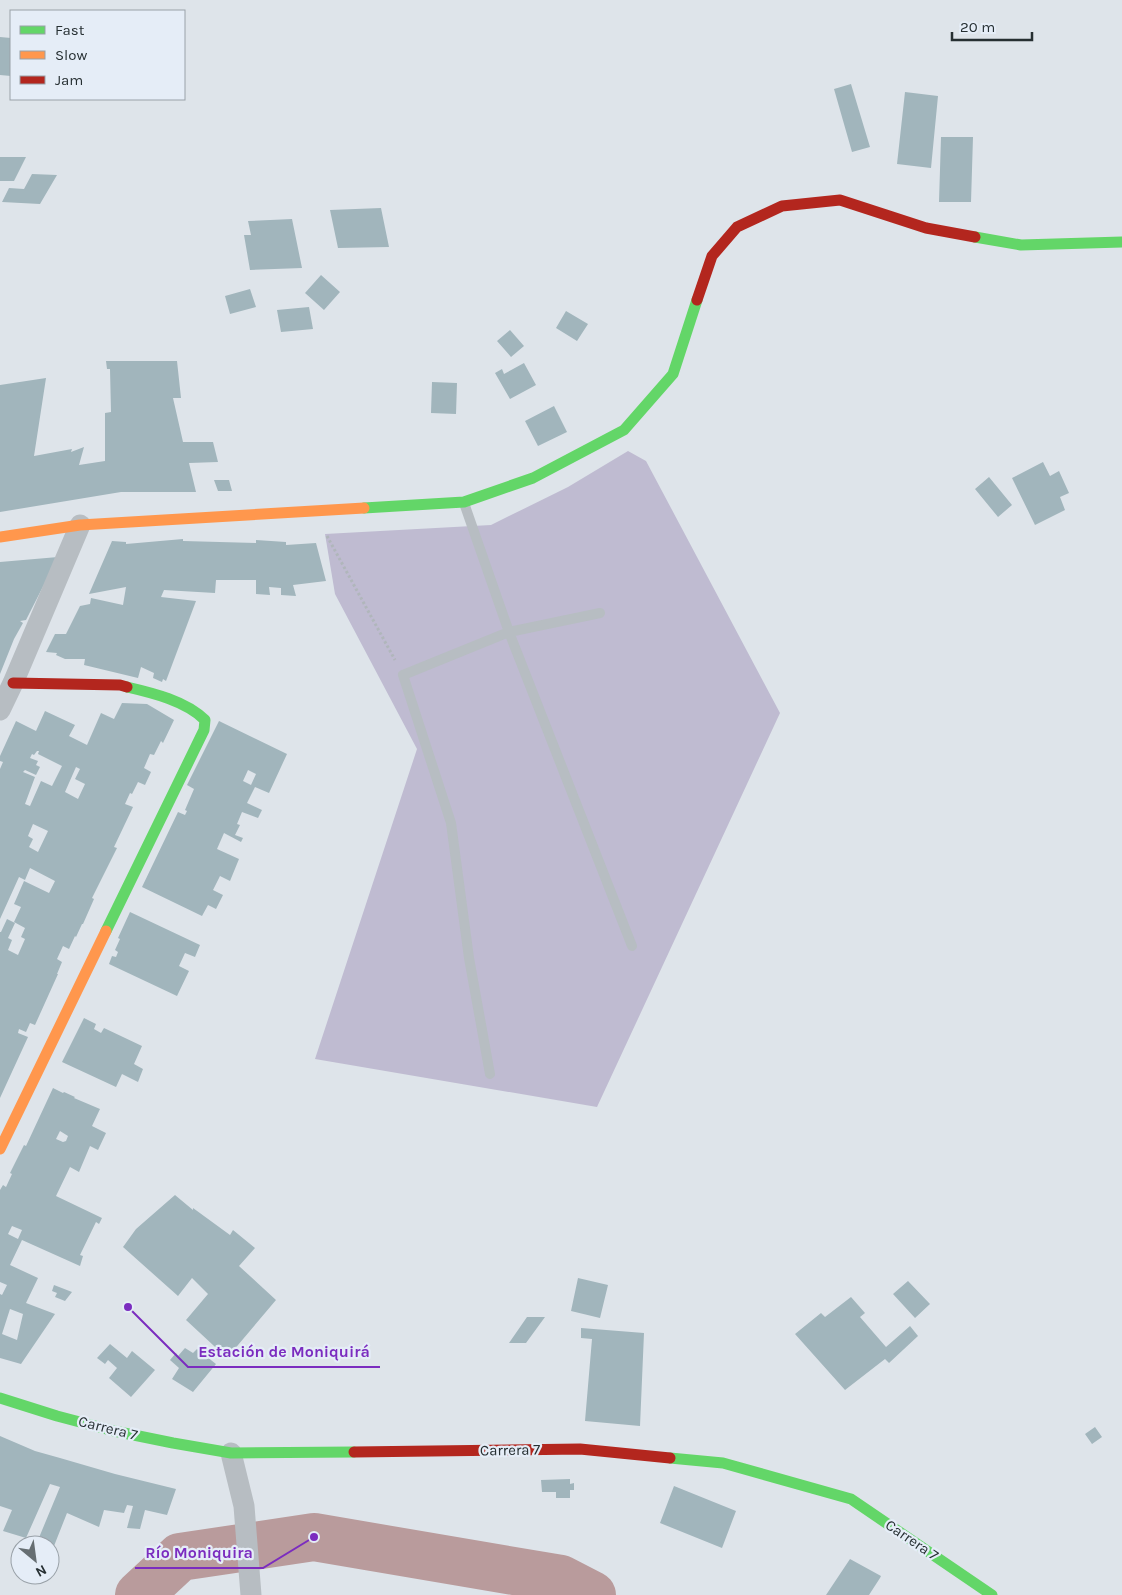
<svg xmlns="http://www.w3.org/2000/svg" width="1122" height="1595" viewBox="0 0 1122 1595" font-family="Karla,sans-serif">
<rect width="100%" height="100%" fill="#dee4ea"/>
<!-- green -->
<path fill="#bfbbd1" d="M628,451L646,461L780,713L597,1107L315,1059L417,749L335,594L325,534L491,525L568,487Z"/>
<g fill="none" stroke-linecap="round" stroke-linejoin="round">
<!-- river -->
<path stroke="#b99b9c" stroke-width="48" d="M139,1595L180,1557L314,1537L561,1579L592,1595"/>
</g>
<!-- building -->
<path fill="#a1b5bc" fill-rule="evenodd" d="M0,37L11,38V76L0,75Z
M851,84L870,147L852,152L834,89Z
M905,92L938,96L931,168L897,164Z
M941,137H973L971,202H939Z
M0,157H26L14,181H0Z
M32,174L57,175L40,204L2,202L9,188L24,189Z
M381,208L389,247L338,248L330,210Z
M292,219L302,268L250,270L244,235H251L248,221Z
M321,275L340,292L324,310L305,293Z
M250,289L256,307L230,314L225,296Z
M309,307L313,329L281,332L277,310Z
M566,311L588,324L577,341L556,328Z
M510,330L524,346L511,357L497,341Z
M106,361H177L181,398H173L183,442H213L218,462L189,463L196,492H121L0,512V385L46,378L34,456L72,449L71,452L84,447L79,465L105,461V413L111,412L110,369H107Z
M524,363L536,385L510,399L495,373L502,369L504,374Z
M432,382L457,383L456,414L431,413Z
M554,406L567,432L538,446L525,421Z
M1043,462L1050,476L1059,471L1069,493L1060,497L1065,510L1035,525L1012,478Z
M989,477L1012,505L998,517L975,489Z
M214,480H229L232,491H218Z
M183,539V541L256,543V540L286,542V545L316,543L326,581L293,585L296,596L281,595V588L269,587L270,595L256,594V580H216L215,593L164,590L161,597L196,601L166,681L163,679L162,682L153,678L154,673L141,667L138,678L84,665L85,659H65L56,655L57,653L46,652L55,634H66L80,606L90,604L91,598L123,605L126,587L89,594L112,541L126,542V544Z
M58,557L26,620L20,621L23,623L14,639L0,674V562Z
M122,703L147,704L174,720L163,743L161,741L154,755L150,754L144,768L151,772L145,785L138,782L132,794L130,793L125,804L133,807L114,847L117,848L92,898L94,899L83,924H82L76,937L75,936L69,949L63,946L57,959L62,962L57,974H58L35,1025L30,1023L26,1032L19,1029L18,1033L28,1037L0,1098V932H1L7,919L15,923L8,938L12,940L8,950L18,955L25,939L21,937L25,928L14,922L21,907L14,904L24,881L49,893L55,881L30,868L25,880L19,877L0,919V769L3,762L0,761V756L16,721L36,731L45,711L75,725L69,736L87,745L101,713L114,719ZM37,751H39L38,754L62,766L52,786L41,781L30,806L25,804L35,777L23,772L25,770L36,775L40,767L36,765L38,761L30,758L32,754L34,755ZM76,767L80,769L75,779L85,784L78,799L65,792ZM33,824L48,831L38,852L29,847L33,839L28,836Z
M219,721L287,754L269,793L255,787L247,803L262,810L258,818L242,812L237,824L240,825L235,835L243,838L241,842L224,833L217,849L239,859L230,881L220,876L213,890L223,895L216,909L208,905L202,916L142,887L178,812L185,815L187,811L185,810L194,789L187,785ZM248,770L256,774L251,785L243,781Z
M130,912L200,945L195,957L185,953L179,966L189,971L177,996L109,964L112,956L116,957L118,952L115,950L120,939L118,938Z
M84,1018L96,1024L94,1029L101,1033L104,1028L142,1046L134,1064L143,1069L138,1082L122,1074L116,1087L62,1062Z
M53,1088L63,1093L64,1092L75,1097L74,1098L100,1109L92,1126L106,1133L98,1150L90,1146L79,1172L70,1167L56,1196L102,1218L99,1224L96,1222L80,1255L83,1256L80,1266L22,1240L10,1265L38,1278L26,1303L55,1314L21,1364L0,1358V1294L2,1295L7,1285L0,1282V1190L3,1185L6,1187L12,1174L10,1173L24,1145L26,1146ZM60,1131L68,1136L66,1141L63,1142L56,1139ZM12,1226L22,1230L18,1239L8,1234ZM10,1309L23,1314L17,1340L2,1334Z
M175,1195L193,1210V1208L230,1235L233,1230L255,1248L239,1266L276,1300L227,1358L186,1320L208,1294L192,1278L178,1296L123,1247L136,1229Z
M578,1278L608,1285L600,1318L571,1311Z
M908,1281L930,1304L915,1318L893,1294Z
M54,1285L72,1292L65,1301L55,1297L57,1293L52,1291Z
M851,1297L865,1313L860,1317L886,1347L910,1326L918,1336L889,1363L885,1359L845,1390L795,1334L821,1313L825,1317Z
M527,1317H545L526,1343H509Z
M581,1328L644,1333L640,1426L585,1421L592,1339L581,1338Z
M110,1344L127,1358L132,1351L155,1370L131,1397L109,1378L117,1368L108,1360L105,1364L97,1358Z
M185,1348L193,1353L197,1349L216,1364L193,1392L172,1379L179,1368L170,1360L176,1353L178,1356Z
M1095,1427L1102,1437L1092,1444L1085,1434Z
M0,1436L35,1451L60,1458L115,1474L176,1489L167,1515L145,1510L140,1529L127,1528L133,1506L127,1505L124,1513L104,1510L99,1527L67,1513L54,1546L38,1540L60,1487L50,1484L26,1538L3,1531L12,1510L0,1506Z
M570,1479V1484L574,1483V1490H570V1498H556V1492H542L541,1480Z
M674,1486L736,1511L722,1548L660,1523Z
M850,1559L881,1576L880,1578L869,1595H826Z"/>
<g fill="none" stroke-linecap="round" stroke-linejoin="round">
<!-- path -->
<path stroke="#b0b6bb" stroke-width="3" stroke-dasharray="2.5 2.5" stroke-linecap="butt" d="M327,536L395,660"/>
<!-- lane -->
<path stroke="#b7bdc2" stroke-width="10" d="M464,503L509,632L632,946
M490,1074L469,958L451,823L403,675L509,632L600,613"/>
<!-- street -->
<path stroke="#b7bdc2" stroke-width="21" d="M0,710L13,683L80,525
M231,1453L244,1506L251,1595"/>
<!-- fast -->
<path stroke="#63d668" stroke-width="11" d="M975,237L1021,245L1122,242
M364,508L464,502L533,478L624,430L673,374L697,300
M106,931L204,730L205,720C186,701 153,693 127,687
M0,1398L57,1416L114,1431L173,1443L231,1453L354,1452
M670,1458L723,1463L851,1499L992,1595"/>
<!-- slow -->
<path stroke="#ff974d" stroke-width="11" d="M0,537L80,525L364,508
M0,1149L106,931"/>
<!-- jam -->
<path stroke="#b3261e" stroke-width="11" d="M697,300L712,256L737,227L782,206L840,200L926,228L975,237
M13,683L120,685L127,687
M354,1452L580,1449L670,1458"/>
</g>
<g text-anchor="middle" stroke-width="4.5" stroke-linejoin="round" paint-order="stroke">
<!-- street labels -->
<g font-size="15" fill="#262f32" stroke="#e5edf7">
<text transform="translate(108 1428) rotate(14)" y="5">Carrera 7</text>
<text transform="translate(510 1450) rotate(-1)" y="5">Carrera 7</text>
<text transform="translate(912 1540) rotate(34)" y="5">Carrera 7</text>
</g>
</g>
<!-- callouts -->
<path fill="none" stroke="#7b2cbf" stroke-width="2" d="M128 1307L188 1367H380M314 1537L263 1568H135"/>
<g fill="#7b2cbf" stroke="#e5edf7" stroke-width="2">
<circle cx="128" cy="1307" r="5"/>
<circle cx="314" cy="1537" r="5"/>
</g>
<g font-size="16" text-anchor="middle" font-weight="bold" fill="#7b2cbf" stroke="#e5edf7" stroke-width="4.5" stroke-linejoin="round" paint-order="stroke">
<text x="284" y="1357">Estación de Moniquirá</text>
<text x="199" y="1558">Río Moniquira</text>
</g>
<!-- legend -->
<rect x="10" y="10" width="175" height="90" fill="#e5edf7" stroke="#99a1a8"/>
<rect x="20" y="26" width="25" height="8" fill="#63d668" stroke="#99a1a8"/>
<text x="55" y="35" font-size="15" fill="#262f32">Fast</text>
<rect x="20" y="51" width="25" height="8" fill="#ff974d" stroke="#99a1a8"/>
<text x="55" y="60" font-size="15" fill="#262f32">Slow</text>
<rect x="20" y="76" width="25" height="8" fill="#b3261e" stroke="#99a1a8"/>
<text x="55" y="85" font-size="15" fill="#262f32">Jam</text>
<!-- north arrow -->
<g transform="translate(35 1560) rotate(151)"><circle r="24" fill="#e5edf7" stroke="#99a1a8"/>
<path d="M0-4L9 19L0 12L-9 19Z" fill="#666e72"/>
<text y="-8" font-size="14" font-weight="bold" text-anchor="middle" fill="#262f32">N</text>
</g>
<!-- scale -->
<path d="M952 32v8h80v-8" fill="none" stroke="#262f32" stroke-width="2.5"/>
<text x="960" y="32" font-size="15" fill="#262f32" stroke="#e5edf7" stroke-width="4" paint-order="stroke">20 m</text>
</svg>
